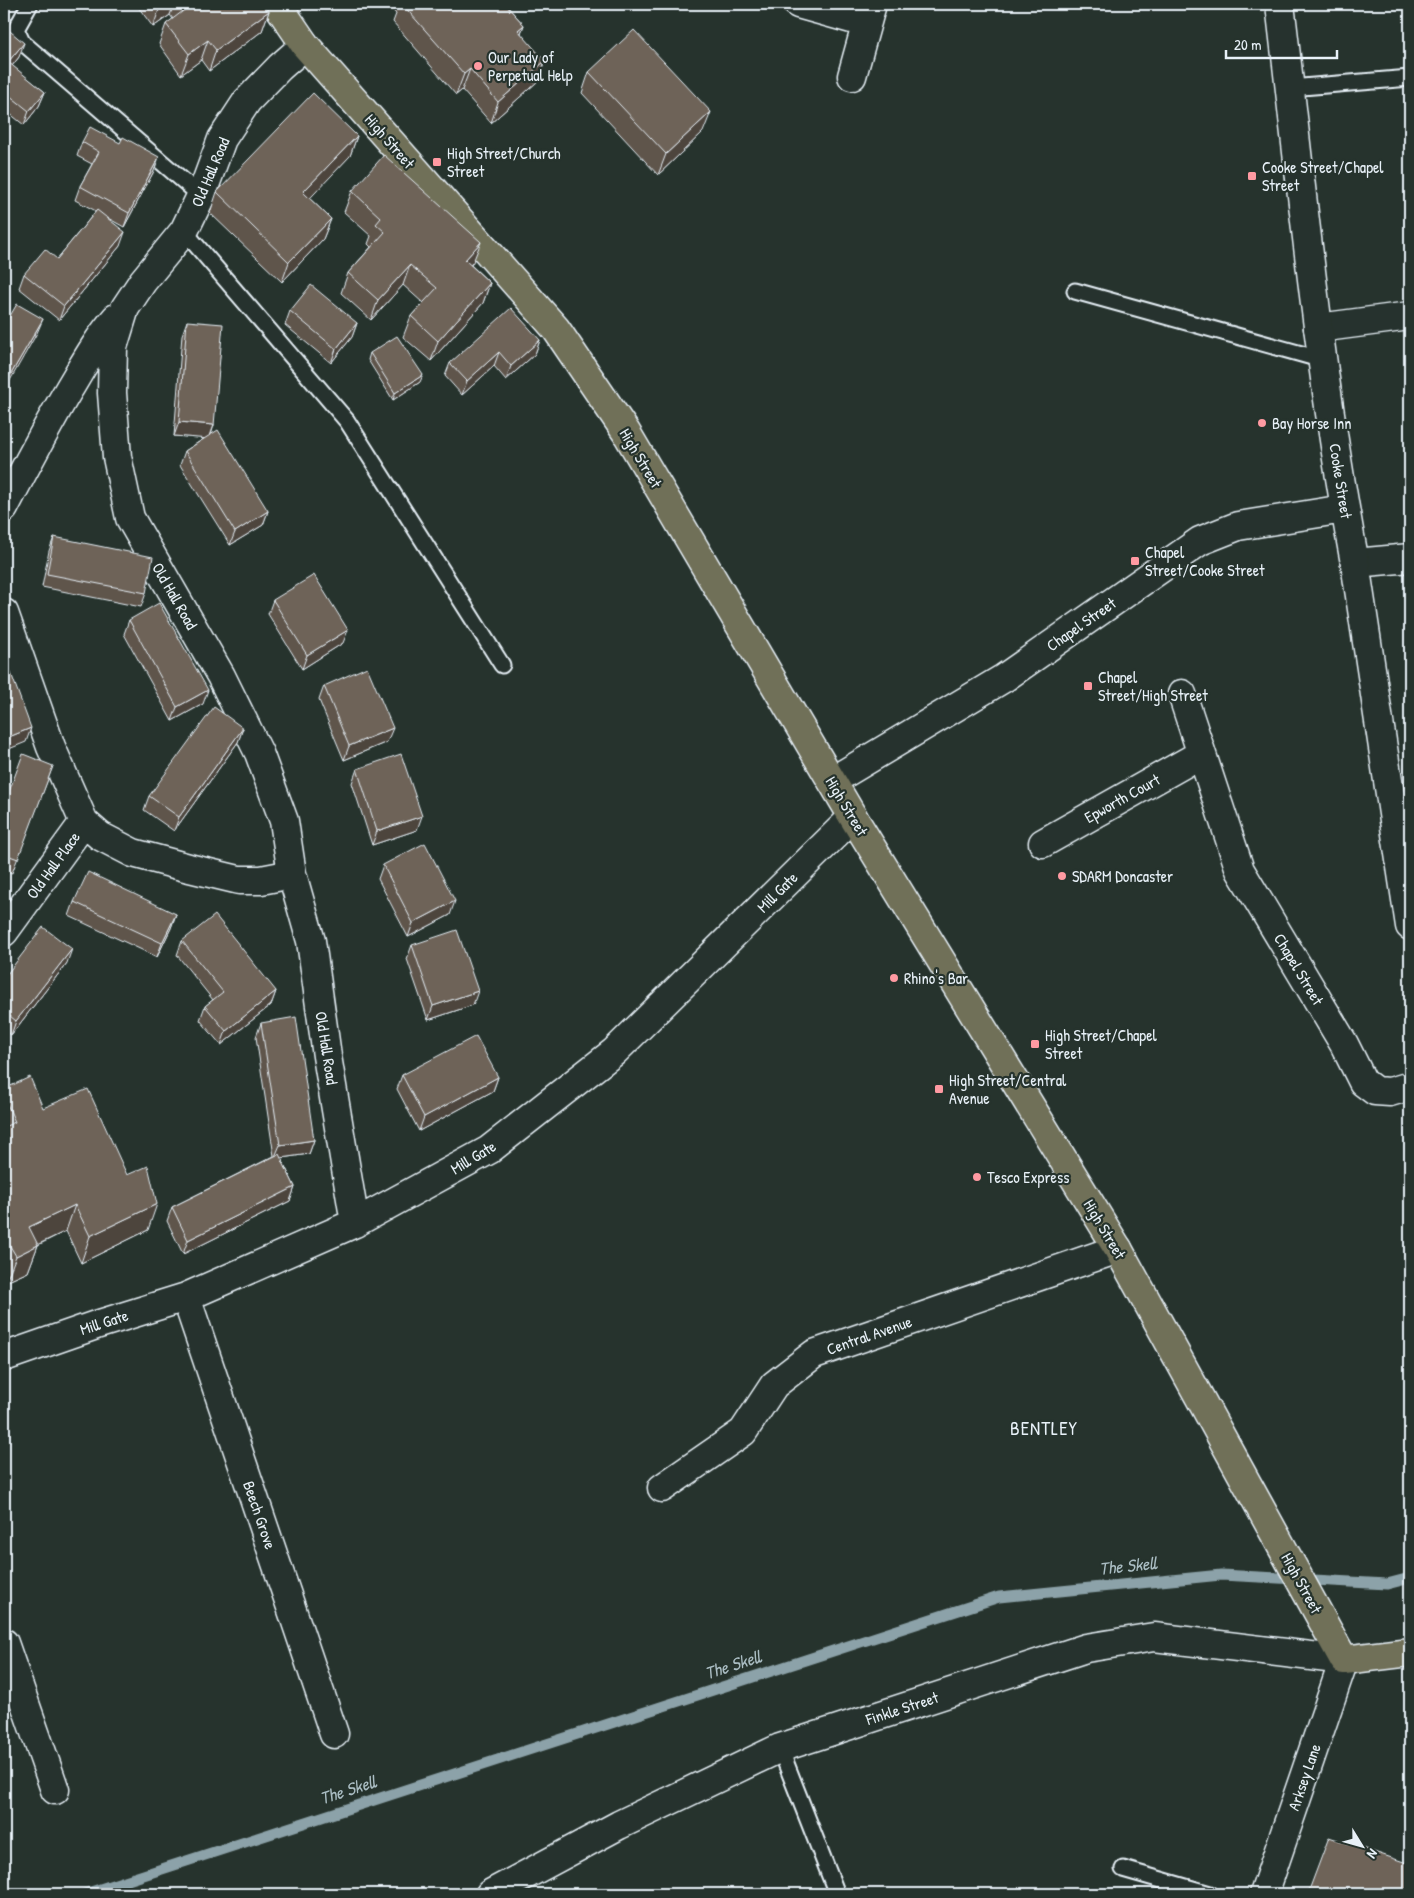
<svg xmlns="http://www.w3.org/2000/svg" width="1414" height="1898" viewBox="0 0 1414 1898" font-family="'Patrick Hand',sans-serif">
<rect width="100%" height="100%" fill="#26332d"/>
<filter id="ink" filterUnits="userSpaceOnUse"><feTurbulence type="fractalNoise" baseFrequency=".02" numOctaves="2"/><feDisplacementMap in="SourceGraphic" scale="10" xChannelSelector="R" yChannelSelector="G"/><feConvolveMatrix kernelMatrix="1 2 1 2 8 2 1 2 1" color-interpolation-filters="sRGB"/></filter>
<g filter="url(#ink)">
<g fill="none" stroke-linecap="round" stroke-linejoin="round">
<!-- stream -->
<path stroke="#8ca2a9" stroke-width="11" d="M85,1894L999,1597L1221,1575L1387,1584L1410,1578"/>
<defs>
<path id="service" d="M30,4L16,29L22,42L201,196
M1290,88L1410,78
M184,231L347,421L502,665
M1075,291L1323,360
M780,1748L837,1894
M1123,1869L1210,1894"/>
<path id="minor" d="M798,4L866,23
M305,45L280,67L247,101L222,139L201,196L184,231L143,281L125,308L113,347L112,393L117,457L130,518L221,676L259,753L284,821L292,874L311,941L327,1056L355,1223
M852,76L872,4
M1318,328L1410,316
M4,508C25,468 46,428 69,389C84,364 97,340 116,318
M1355,563L1410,558
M4,613L51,747L84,822L100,836L133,853L189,868L239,880H261L292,874
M1182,694L1240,870L1344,1044L1363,1082L1375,1091L1390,1092L1410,1086
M1043,843L1201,754
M4,932L84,822
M186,1297L334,1734
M4,1357L96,1325L186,1297L355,1223L489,1150L614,1052L853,817
M662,1488L743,1432L774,1385L814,1354L1118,1249
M4,1643L55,1790
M490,1894L619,1825L780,1748L1086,1648L1154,1637L1344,1660"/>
<path id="tertiary" d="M1280,4C1302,191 1320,379 1355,563L1410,926
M832,781L1004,678L1200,541L1238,526L1344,509
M1264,1894L1344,1660"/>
<path id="trunk" d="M277,4L305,45L556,329L626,432L853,817L1118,1249L1344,1660L1410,1652"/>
</defs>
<!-- service casing -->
<use href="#service" stroke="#e8f1f8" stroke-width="19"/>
<!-- minor casing -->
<use href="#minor" stroke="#e8f1f8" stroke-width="31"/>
<!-- tertiary casing -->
<use href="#tertiary" stroke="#e8f1f8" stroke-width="31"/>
<!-- trunk casing -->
<use href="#trunk" stroke="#e8f1f8" stroke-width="31"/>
<!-- service -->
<use href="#service" stroke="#26332d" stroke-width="15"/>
<!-- minor -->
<use href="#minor" stroke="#26332d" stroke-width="28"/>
<!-- tertiary -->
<use href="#tertiary" stroke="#26332d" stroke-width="28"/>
<!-- trunk -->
<use href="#trunk" stroke="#706f59" stroke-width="28"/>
</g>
<!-- wall -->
<path fill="#5f554c" stroke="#e8f1f8" d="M136,4H264L269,11L262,31L209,71L201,60L181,75L159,44L166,24L173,19L170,15L153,27Z
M388,4H505L524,25L521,33L538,81L491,123L462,90L456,95L393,22L396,14Z
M4,26L19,57L12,66L45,92L39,106L24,125L4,109Z
M589,72L703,132L658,175L582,93Z
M357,136L350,156L309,198L331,219L323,239L282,282L210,213L217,192Z
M82,142L154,171L124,227L106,217L120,246L59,320L19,288L24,274L57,259L96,211L75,200L80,186L92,164L77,156Z
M352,191L473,262L471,265L490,283L483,303L431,361L403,337L411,316L423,303L403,285L371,320L341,293L348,273L371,247L368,244L371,236L344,212Z
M290,311L357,323L352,337L331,363L285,325Z
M187,321L214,425L211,435L268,511L263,525L230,545L180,465L185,451L205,438L174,436L182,335Z
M540,340L535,354L506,380L494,366L462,395L445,376L450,363Z
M370,353L420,382L393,400L368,360Z
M54,537L146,593L141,607L42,587L49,551Z
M273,600L343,643L302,669L268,614Z
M129,620L203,704L172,721L124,634Z
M324,686L387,742L344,760L319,700Z
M243,728L238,742L174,831L144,810L149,796Z
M53,766L12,873L4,870V805Z
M357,769L417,830L372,845L352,783Z
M383,865L450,915L408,937L378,879Z
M74,902L176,914L171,928L157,957L69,916Z
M182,941L276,991L271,1005L221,1045L200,1020L205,1006L213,1000L177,955Z
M412,945L473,1005L428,1020L407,959Z
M67,963L11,1035L4,1029V978Z
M261,1023L314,1140L309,1154L281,1158L295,1187L290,1201L183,1254L167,1221L172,1207L274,1156L256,1037Z
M402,1075L498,1077L493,1091L419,1131L397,1089Z
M4,1089L43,1108L148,1230L81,1263L66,1231L38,1245L28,1272L6,1282L4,1278Z"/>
<!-- shaded-wall -->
<path fill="#4d453e" stroke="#e8f1f8" d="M164,4H174L170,15L153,27L160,7Z
M269,11L262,31L209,71L216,50Z
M524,25L516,45L518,30Z
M208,40L201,60L181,75L189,54Z
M24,43L19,57L4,76L8,62Z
M545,61L538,81L491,123L498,102Z
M470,69L462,90L456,95L464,74Z
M45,92L39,106L24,125L29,111Z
M711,112L703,132L658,175L666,154Z
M357,136L350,156L296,213L303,192Z
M159,157L154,171L124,227L129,213Z
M331,219L323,239L282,282L289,262Z
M125,232L120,246L59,320L64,306Z
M481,242L473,262L457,280L465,260Z
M410,265L403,285L371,320L378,300Z
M490,283L483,303L431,361L438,341Z
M43,319L37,333L4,391V386Z
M357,323L352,337L331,363L336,349Z
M540,340L535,354L506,380L511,366Z
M499,352L494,366L462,395L467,381Z
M423,375L420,382L393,400L395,393Z
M179,422L214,425L209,439L174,436Z
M268,511L263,525L230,545L235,532Z
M348,630L343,643L302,669L307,655Z
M208,690L203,704L172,721L177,707Z
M31,728L26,742L4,751V739Z
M243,728L238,742L174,831L179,817Z
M393,728L387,742L344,760L349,746Z
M422,816L417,830L372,845L377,831Z
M455,901L450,915L408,937L413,923Z
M176,914L171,928L157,957L162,943Z
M72,949L67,963L11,1035L16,1021Z
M276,991L271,1005L221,1045L226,1031Z
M478,991L473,1005L428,1020L433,1006Z
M498,1077L493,1091L419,1131L424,1117Z
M314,1140L309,1154L274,1159L280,1145Z
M295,1187L290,1201L183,1254L188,1240Z
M157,1204L148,1230L81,1263L90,1236Z
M75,1205L66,1231L20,1253L29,1227Z
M38,1245L28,1272L6,1282L16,1256Z"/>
<!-- building -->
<path fill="#6e6358" stroke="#e8f1f8" d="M158,4H164L160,7Z
M184,4H264L269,11L216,50L208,40L189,54L166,24L187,8Z
M402,4H505L524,25L518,30L545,61L498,102L470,69L464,74Z
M4,26L24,43L8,62L45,92L29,111L4,91Z
M634,30L711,112L666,154L589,72Z
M313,93L357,136L303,192L331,219L289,262L217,192Z
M90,127L120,143L123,137L159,157L129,213L80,186L99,152L82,142Z
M384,155L481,242L465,260L490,283L438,341L411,316L437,288L410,265L378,300L348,273L385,232L376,224L381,218L352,191Z
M97,210L125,232L64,306L24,274L45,249L57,259Z
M311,285L357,323L336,349L290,311Z
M17,304L43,319L4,386V326Z
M511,308L540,340L511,366L499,352L467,381L450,363Z
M187,321L223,324L214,425L179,422Z
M397,336L423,375L395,393L370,353Z
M218,430L268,511L235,532L185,451Z
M54,537L153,557L146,593L47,574Z
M314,575L348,630L307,655L273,600Z
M159,603L208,690L177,707L129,620Z
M4,654L31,728L4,739Z
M367,667L393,728L349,746L324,686Z
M214,707L243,728L179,817L149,796Z
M23,754L53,766L18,859L4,854V805Z
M401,754L422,816L377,831L357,769Z
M425,843L455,901L413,923L383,865Z
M88,872L176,914L162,943L74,902Z
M215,915L276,991L226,1031L205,1006L223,992L182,941Z
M43,927L72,949L16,1021L4,1011V978Z
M457,930L478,991L433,1006L412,945Z
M296,1017L314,1140L280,1145L261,1023Z
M476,1036L498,1077L424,1117L402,1075Z
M30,1077L43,1108L88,1089L127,1175L148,1166L157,1204L90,1236L75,1205L29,1227L38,1245L16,1256L4,1236V1127L15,1122L4,1097V1089Z
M279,1154L295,1187L188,1240L172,1207Z
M1329,1837L1410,1864V1894H1312L1308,1893Z"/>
</g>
<!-- markers -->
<g fill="#ff9aa2" stroke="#26332d" stroke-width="2">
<circle cx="478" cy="66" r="5"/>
<rect x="432" y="157" width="10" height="10" rx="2.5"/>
<rect x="1247" y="171" width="10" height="10" rx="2.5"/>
<circle cx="1262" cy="423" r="5"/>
<rect x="1130" y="556" width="10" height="10" rx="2.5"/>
<rect x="1083" y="681" width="10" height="10" rx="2.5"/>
<circle cx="1062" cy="876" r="5"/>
<circle cx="894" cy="978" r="5"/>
<rect x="1030" y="1039" width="10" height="10" rx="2.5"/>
<rect x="934" y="1084" width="10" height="10" rx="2.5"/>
<circle cx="977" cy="1177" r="5"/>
</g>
<g text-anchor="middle" stroke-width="4.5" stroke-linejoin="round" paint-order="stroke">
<!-- poi labels -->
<g font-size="16" fill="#e8f1f8" stroke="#26332d" text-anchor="start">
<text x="488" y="63">Our Lady of<tspan x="488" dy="18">Perpetual Help</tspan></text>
<text x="447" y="159">High Street/Church<tspan x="447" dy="18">Street</tspan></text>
<text x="1262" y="173">Cooke Street/Chapel<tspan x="1262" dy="18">Street</tspan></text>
<text x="1272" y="429">Bay Horse Inn</text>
<text x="1145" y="558">Chapel<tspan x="1145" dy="18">Street/Cooke Street</tspan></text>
<text x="1098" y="683">Chapel<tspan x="1098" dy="18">Street/High Street</tspan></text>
<text x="1072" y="882">SDARM Doncaster</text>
<text x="904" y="984">Rhino's Bar</text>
<text x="1045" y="1041">High Street/Chapel<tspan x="1045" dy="18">Street</tspan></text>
<text x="949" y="1086">High Street/Central<tspan x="949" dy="18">Avenue</tspan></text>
<text x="987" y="1183">Tesco Express</text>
</g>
<!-- street labels -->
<g font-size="16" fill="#e8f1f8" stroke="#26332d">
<text transform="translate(390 141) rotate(49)" y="6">High Street</text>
<text transform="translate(210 172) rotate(-67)" y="6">Old Hall Road</text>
<text transform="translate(641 458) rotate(59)" y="6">High Street</text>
<text transform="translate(1341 481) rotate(81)" y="6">Cooke Street</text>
<text transform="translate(175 596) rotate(60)" y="6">Old Hall Road</text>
<text transform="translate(1081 624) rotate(-35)" y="6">Chapel Street</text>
<text transform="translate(1122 798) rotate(-29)" y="6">Epworth Court</text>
<text transform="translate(847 806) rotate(59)" y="6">High Street</text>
<text transform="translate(53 865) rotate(-54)" y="6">Old Hall Place</text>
<text transform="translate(777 892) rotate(-45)" y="6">Mill Gate</text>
<text transform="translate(1299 969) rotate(59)" y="6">Chapel Street</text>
<text transform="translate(327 1048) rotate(81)" y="6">Old Hall Road</text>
<text transform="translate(473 1157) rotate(-31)" y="6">Mill Gate</text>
<text transform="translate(1105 1229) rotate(59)" y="6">High Street</text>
<text transform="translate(104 1322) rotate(-18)" y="6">Mill Gate</text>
<text transform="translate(869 1335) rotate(-19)" y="6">Central Avenue</text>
<text transform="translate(260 1515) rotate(71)" y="6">Beech Grove</text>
<text transform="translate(1302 1583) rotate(61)" y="6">High Street</text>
<text transform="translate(902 1708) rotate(-18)" y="6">Finkle Street</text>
<text transform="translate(1304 1777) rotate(-71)" y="6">Arksey Lane</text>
</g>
<!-- water labels -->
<g font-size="18" font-style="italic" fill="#aabdc3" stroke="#26332d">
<text transform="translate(1128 1566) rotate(-6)" y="6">The Skell</text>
<text transform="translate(733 1665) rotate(-18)" y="6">The Skell</text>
<text transform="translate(348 1790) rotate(-18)" y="6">The Skell</text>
</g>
<!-- quarter labels -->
<g font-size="19" letter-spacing="1" fill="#e8f1f8" stroke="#26332d">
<text x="1044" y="1435">BENTLEY</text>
</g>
</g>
<!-- margin -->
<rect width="1414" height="1898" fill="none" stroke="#26332d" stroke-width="20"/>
<rect x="10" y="10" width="1394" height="1878" fill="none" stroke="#e8f1f8" stroke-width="2" filter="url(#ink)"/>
<!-- north arrow -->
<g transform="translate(1362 1846) rotate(127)" stroke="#26332d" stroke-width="4" paint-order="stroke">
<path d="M0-4L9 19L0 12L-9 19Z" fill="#e8f1f8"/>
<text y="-8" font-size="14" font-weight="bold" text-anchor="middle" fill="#e8f1f8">N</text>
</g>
<!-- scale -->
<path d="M1226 50v8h111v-8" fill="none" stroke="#e8f1f8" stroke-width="2.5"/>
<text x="1234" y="50" font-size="15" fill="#e8f1f8" stroke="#26332d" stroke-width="4" paint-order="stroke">20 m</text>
</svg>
